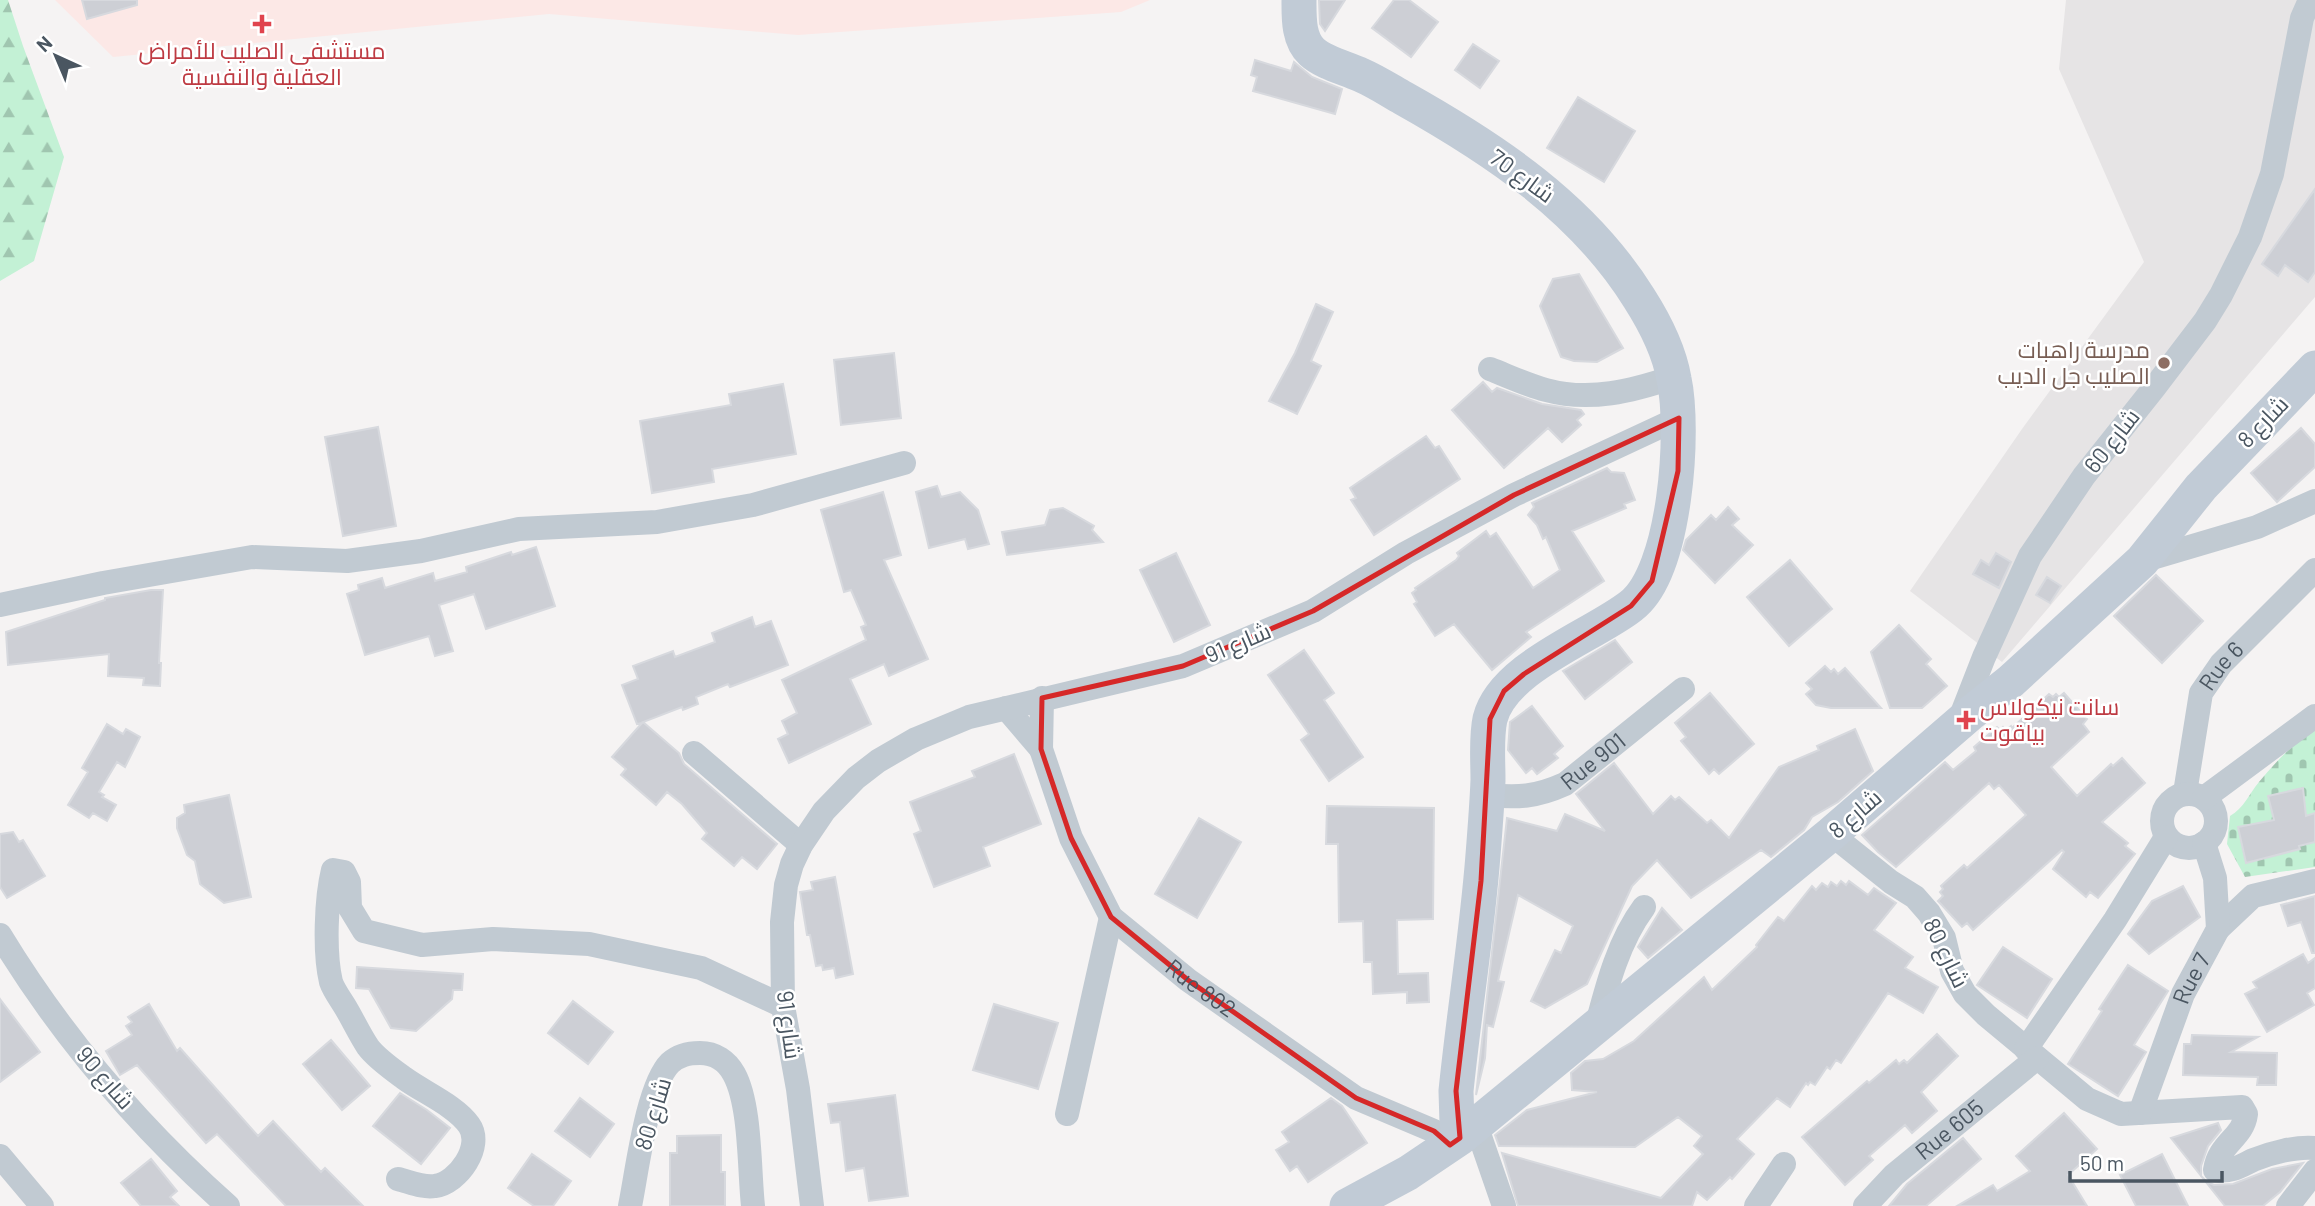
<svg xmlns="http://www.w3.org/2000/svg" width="2315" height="1206" viewBox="0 0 2315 1206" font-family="Barlow,Cairo,sans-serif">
<defs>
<pattern id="forest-firs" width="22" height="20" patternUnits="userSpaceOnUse" patternTransform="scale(1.75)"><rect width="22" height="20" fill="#c3f1d5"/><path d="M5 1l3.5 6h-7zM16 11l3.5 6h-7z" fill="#a0c6b0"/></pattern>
<pattern id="cemetery-stones" width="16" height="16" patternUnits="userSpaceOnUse" patternTransform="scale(1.75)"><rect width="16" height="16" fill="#c3f1d5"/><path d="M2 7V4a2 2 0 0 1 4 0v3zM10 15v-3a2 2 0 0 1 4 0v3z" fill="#a0c6b0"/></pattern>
</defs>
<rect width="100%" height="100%" fill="#f5f3f3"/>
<!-- education -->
<path fill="#e6e4e5" d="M2066,0H2315V297L2002,662L1910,591L2022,429L2144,262L2059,69Z"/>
<!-- medical -->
<path fill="#fce8e6" d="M55,0H1150L1121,12L798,35L549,14L113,57Z"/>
<!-- forest -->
<path fill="url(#forest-firs)" d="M0,0H8L23,46L64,157L34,261L0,281Z"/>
<!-- cemetery -->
<path fill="url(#cemetery-stones)" d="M2315,727V867L2245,877L2227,844L2230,816C2244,808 2249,794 2259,782C2276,761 2294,744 2315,727Z"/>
<!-- building -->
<path fill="#cdcfd5" stroke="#d7d9de" stroke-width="2" d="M82,0H137V5L87,19Z
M1319,0H1345L1325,31L1320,24Z
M1394,0H1409L1438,22L1411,57L1372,28Z
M1473,44L1499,61L1480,88L1455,70Z
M1255,60L1291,71L1294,62L1312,77L1342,89L1335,114L1253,91L1257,77L1251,75Z
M1578,97L1635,131L1604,182L1547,148Z
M2315,189V272L2308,282L2285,265L2278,276L2262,264Z
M1579,274L1623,348L1597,362L1574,361L1561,357L1540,306L1553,279Z
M1316,304L1333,312L1311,361L1321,366L1297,414L1269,401L1295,353Z
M894,353L901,418L841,425L834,360Z
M1483,382L1492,392L1497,388L1542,404L1581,410L1584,414L1577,420L1581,425L1562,442L1548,428L1504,468L1452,410Z
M783,384L796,454L712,469L714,482L652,493L640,421L731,405L729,394Z
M378,427L396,526L343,536L325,437Z
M2301,428L2315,444V467L2277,502L2251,473Z
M1426,436L1435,448L1439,446L1460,479L1374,535L1351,500L1356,498L1350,488Z
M1607,468L1611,472L1624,473L1635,500L1624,504L1626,508L1572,531L1604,581L1526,632L1531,637L1492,670L1454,624L1435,636L1414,604L1417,602L1412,593L1416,590L1415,588L1456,560L1459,556L1457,553L1486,531L1490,537L1496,533L1533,588L1560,570L1546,537L1543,539L1537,525L1528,515L1534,507L1532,503Z
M937,486L941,497L960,492L978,510L989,544L968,549L965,539L929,548L916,492Z
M883,492L901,555L884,560L928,659L889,676L884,664L850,679L871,724L789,763L778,739L788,734L782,721L797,713L782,680L866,640L861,627L866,625L851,590L844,592L821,510Z
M1728,507L1739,519L1732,525L1753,545L1715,583L1683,550L1686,540L1711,515L1716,520Z
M1063,508L1094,526L1092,530L1103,542L1007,555L1002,532L1045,525L1050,510Z
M536,547L555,606L486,629L474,594L439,605L453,651L435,656L429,636L365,655L347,594L359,590L358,585L382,578L385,588L433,573L435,581L467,572L466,567L511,552L512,555Z
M1176,553L1210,625L1174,642L1140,570Z
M1996,553L2011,562L1999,588L1973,574L1981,560L1989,565Z
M1790,560L1832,609L1789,646L1747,597Z
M2156,575L2203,621L2162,663L2114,616Z
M2047,577L2061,586L2050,603L2036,595Z
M151,590H163L159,663H161L160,686L143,685L144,678L108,676L109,654L8,665L6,632L105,600V598Z
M752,617L755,627L771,621L788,665L730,687L728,684L696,697L698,704L683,710L682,707L643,722L679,753L684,764L777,844L757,869L742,857L734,866L702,839L707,833L682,804L667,792L656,805L621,775L626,769L612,757L642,723L637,724L622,685L638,679L633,666L673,651L675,657L715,642L712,633Z
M1899,625L1931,659L1926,664L1947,686L1922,708H1890L1871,652Z
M1615,640L1632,662L1585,699L1563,671Z
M1304,650L1334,693L1324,700L1363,757L1329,781L1301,740L1309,734L1268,675Z
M1825,666L1831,672L1834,669L1838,674L1845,668L1881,708H1831L1816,705L1806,694L1812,689L1806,683Z
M1710,693L1754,744L1719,774L1714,769L1709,774L1681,741L1686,737L1675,723Z
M2064,693L2087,719L2083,724L2089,732L2051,767L2077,796L2111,764L2113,766L2122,758L2145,783L2102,822L2128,843L2125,846L2135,854L2098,898L2090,892L2086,897L2053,869L2064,852L2062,850L1973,930L1967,923L1962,927L1938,901L1943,896L1940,892L1943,889L1941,886L1964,865L1967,868L2026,815L1999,785L1994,789L1989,783L1896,867L1878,852L1862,835L1945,762L1953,770L1976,751L1974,747L1997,727L2000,730L2003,727L2006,730L2011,726L2012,728L2049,694L2053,697L2056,694L2059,697Z
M1532,706L1563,746L1554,754L1558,758L1537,774L1532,768L1526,773L1508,750L1510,722Z
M107,724L123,734L126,729L140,737L125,767L117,762L99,792L104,795L102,797L116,805L107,821L93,813L89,818L68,805L88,772L82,768Z
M1855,729L1873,771L1838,802L1812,817L1804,830L1771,857L1761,850L1691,898L1657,860L1632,886L1587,984L1545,1008L1531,1001L1555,950L1561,953L1573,926L1518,895L1498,981L1504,982L1493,1027L1487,1025L1485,1058L1476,1095L1507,818L1557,831L1565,814L1605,831L1576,794L1614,763L1653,814L1671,796L1675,800L1679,797L1707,823L1711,820L1729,838L1779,767L1819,750L1817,746Z
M1014,754L1041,824L983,847L990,866L934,887L914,834L921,831L910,802L975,777L972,771Z
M2303,788L2306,816L2315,813V842L2299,846L2300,849L2246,863L2238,827L2274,820L2268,796Z
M229,795L251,897L224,903L200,884L195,861L187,855L177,828V818L185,813L184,805Z
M1327,806L1434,808L1433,919L1397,920L1398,974L1428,973L1429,1002L1407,1003V992L1373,994L1372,962H1364L1363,921L1339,922L1338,844H1326Z
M1199,818L1241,842L1197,918L1155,894Z
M13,832L19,842L23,840L45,876L7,898L0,887V834Z
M835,877L853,974L836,978L834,968L823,970L822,965L816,966L810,935H807L800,892L813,890L811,882Z
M1841,881L1846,885L1849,881L1868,895L1874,888L1896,903L1874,930L1913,957L1905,968L1938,987L1923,1013L1888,993L1841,1063L1836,1060L1830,1069L1827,1067L1815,1085L1810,1082L1808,1085L1806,1083L1790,1107L1777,1098L1737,1139L1754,1154L1732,1179L1730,1177L1707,1200L1697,1192L1692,1206H1518L1502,1153L1661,1198L1703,1154L1694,1146L1702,1136L1678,1117L1635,1147L1499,1146L1495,1135L1527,1110L1597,1092L1572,1090L1571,1073L1585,1061L1603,1059L1634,1041L1704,977L1712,990L1757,947L1756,945L1778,917L1784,921L1812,886L1816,890L1822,883L1828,887L1831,882L1837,886Z
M2183,886L2200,917L2149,954L2128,934L2152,901Z
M2315,896V953H2312L2301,922L2288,926L2281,905Z
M1662,908L1682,930L1648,958L1638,947Z
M2003,947L2052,979L2027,1018L1977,985Z
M2303,954L2308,963L2315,958V988L2307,993L2314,1005L2267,1032L2245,994L2257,988L2253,982Z
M2128,965L2168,991L2134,1045L2146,1052L2118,1096L2068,1064L2102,1011L2099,1009Z
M357,967L463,974L462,990H453L452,999L416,1031L391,1028L369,989L356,988Z
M0,999L40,1052L0,1082Z
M573,1001L613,1032L588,1064L548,1033Z
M149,1004L177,1051L180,1048L258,1136L273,1121L321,1172L325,1168L363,1206H286L217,1134L206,1143L137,1065L120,1075L106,1051L132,1035L126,1026L132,1022L128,1017Z
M994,1004L1058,1023L1038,1089L973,1070Z
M1937,1034L1958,1056L1921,1092L1937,1111L1912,1133L1905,1125L1869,1156L1873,1160L1845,1185L1802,1137L1867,1081L1869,1083L1896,1060L1899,1064L1904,1060L1907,1063Z
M2192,1035L2258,1037L2231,1052L2277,1053L2276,1085H2257L2258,1077L2183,1075L2184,1044H2191Z
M331,1040L370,1086L342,1110L303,1064Z
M400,1093L427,1110L450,1128L421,1164L373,1126Z
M895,1095L908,1196L869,1201L864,1168L846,1171L840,1122L831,1123L828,1104Z
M580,1098L614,1124L590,1157L555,1131Z
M1331,1098L1342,1106L1367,1143L1308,1182L1297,1166L1290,1171L1276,1150L1289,1142L1282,1132Z
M2064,1113L2097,1149L2068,1175L2087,1206H1957L1993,1185L1997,1191L2030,1171L2016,1156Z
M2218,1123L2221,1130L2208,1146L2201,1166V1176L2207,1182L2214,1185L2233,1184L2272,1169L2303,1163L2280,1192L2263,1206H2225L2171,1138Z
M721,1135V1172H725V1206H670V1153H677V1136Z
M1963,1138L1981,1159L1926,1206H1889L1907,1184Z
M532,1154L571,1181L553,1206H534L508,1188Z
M2162,1154L2188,1206H2136L2120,1175Z
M151,1159L177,1191L170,1197L179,1206H141L121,1183Z"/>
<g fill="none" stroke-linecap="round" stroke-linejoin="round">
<!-- street -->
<g stroke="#c1cad2" stroke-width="24">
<path d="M1490,369C1508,376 1527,385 1546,390C1590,402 1632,391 1674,377"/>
<path d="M2142,561L2257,527L2315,501"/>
<path d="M0,605L103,583L252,557L347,561L421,551L519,529L657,522L753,505L904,463"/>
<path id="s1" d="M1042,698L1041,749L1071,838L1111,917L1188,980L1356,1098L1434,1131L1450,1145"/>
<path d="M1006,708L1041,749"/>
<path d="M1959,721L1984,657L2030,556L2084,476L2154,388L2205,321L2221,295L2250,237L2272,174L2302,18L2310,0"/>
<path d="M694,753L801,845"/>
<path id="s2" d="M2185,793L2201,693L2221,664L2315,570"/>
<circle cx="2189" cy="821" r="27"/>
<path id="s3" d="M1487,795C1518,798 1536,797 1565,784L1683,689"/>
<path d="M2204,798L2315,716"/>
<path d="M1831,834L1891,882L1915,897L1929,913L1944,938L1952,971L1965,994L1986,1015L2087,1099L2121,1114L2242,1107L2246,1114C2243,1138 2219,1143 2215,1170C2232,1172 2239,1167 2253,1160C2270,1153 2297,1146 2315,1148"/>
<path d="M2218,929L2253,896L2315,881"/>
<path d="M0,935C62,1037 139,1127 228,1206"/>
<path d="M1596,1028C1607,986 1618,942 1644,907"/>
<path d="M2026,1049L2115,920L2166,837"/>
<path id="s4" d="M2140,1113L2183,994L2218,929L2215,878L2204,843"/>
<path d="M1067,1114L1111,917"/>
<path d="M1476,1125L1504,1206"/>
<path d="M0,1156L42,1206"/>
<path d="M398,1179C410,1182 423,1188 435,1186C458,1183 484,1146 469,1125C456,1106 423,1092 404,1078C393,1070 376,1058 368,1047C360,1035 354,1022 347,1010C342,1001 334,991 331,982C324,953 326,898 333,870L344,872L349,882L350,908L364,931L422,945L493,939L589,944L701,968L783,1006"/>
<path d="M630,1206C637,1172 647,1086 670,1063C679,1055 688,1053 700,1053C715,1053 727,1061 734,1074C751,1105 749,1170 753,1206"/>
<path d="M812,1206L798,1089L783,1006L782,922L786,885L792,864L801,845L824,811L856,778L878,761L916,739L969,717L1183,666L1313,611L1406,553L1514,495L1679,418"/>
<path d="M1756,1206L1784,1164"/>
<path id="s5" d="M1865,1206L1894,1175L2037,1058"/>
<path d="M2288,1206L2315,1171"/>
</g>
<!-- secondary -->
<path stroke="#c1cbd6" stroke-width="35" d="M1299,0C1299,17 1298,39 1312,52C1324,63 1346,68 1361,75C1375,81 1389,90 1403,98C1494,149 1583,208 1639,298C1655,323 1669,350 1674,379C1685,430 1676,572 1631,606C1593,636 1503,667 1490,719C1486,737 1488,760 1488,780C1487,805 1485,830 1483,855C1477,934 1464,1012 1456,1091L1457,1123L1460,1138
M1347,1206L1408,1173L1460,1138L1831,834L1971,713L2011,681L2142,561L2201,487L2315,368"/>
</g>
<!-- marked area -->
<path fill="none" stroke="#d62828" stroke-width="5" stroke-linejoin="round" d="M1679,418L1678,471L1652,581L1631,606L1524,674L1504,691L1490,719L1481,881L1456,1091L1460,1138L1450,1145L1434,1131L1356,1098L1188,980L1111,917L1071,838L1041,749L1042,698L1183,666L1313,611L1514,495Z"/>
<!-- markers -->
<g fill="#e0444e" stroke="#fff" stroke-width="2.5">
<path d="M258.5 13.5h7v7h7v7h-7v7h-7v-7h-7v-7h7z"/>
<path d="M1962.5 709.5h7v7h7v7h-7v7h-7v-7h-7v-7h7z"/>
</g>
<circle fill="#8d6e63" stroke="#fff" stroke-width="2.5" cx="2164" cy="363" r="7"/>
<g text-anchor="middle" stroke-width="5" stroke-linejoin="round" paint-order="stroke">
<!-- health labels -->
<g font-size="23" fill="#be3a42" stroke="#fff">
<text x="262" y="59">مستشفى الصليب للأمراض<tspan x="262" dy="26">العقلية والنفسية</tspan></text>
<text x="1980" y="715" text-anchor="start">سانت نيكولاس<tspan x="1980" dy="26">بياقوت</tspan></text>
</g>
<!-- street labels -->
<g font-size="23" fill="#4a5661" stroke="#fff">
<text transform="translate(1522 176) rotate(36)" y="8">شارع 70</text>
<text transform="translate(2263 422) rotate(-46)" y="8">شارع 8</text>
<text transform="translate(2112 441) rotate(-52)" y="8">شارع 60</text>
<text transform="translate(1238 643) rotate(-23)" y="8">شارع 91</text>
<text dy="8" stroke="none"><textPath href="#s2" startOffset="135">Rue 6</textPath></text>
<text dy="8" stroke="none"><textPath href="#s3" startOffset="116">Rue 901</textPath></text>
<text transform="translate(1855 814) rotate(-41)" y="8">شارع 8</text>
<text transform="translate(1946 953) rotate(64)" y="8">شارع 80</text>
<text dy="8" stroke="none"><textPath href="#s4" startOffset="144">Rue 7</textPath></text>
<text dy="8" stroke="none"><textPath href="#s1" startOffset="348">Rue 802</textPath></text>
<text transform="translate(789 1025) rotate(83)" y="8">شارع 91</text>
<text transform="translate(105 1078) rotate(49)" y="8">شارع 90</text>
<text transform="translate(653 1114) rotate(-73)" y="8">شارع 80</text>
<text dy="8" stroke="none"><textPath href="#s5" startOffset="114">Rue 605</textPath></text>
</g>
<!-- education labels -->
<g font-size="23" fill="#785e54" stroke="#fff" text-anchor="end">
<text x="2150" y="358">مدرسة راهبات<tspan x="2150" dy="26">الصليب جل الديب</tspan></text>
</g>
</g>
<!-- north arrow -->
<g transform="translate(56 56) rotate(316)" stroke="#ffffff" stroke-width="5" paint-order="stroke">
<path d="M0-5L12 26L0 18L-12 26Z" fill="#4a5661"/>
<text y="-10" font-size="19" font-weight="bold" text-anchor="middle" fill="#4a5661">N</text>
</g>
<!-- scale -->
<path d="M2070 1171v10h152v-10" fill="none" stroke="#4a5661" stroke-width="3.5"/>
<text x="2080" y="1171" font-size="21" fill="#4a5661" stroke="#ffffff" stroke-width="5" paint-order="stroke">50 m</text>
</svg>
